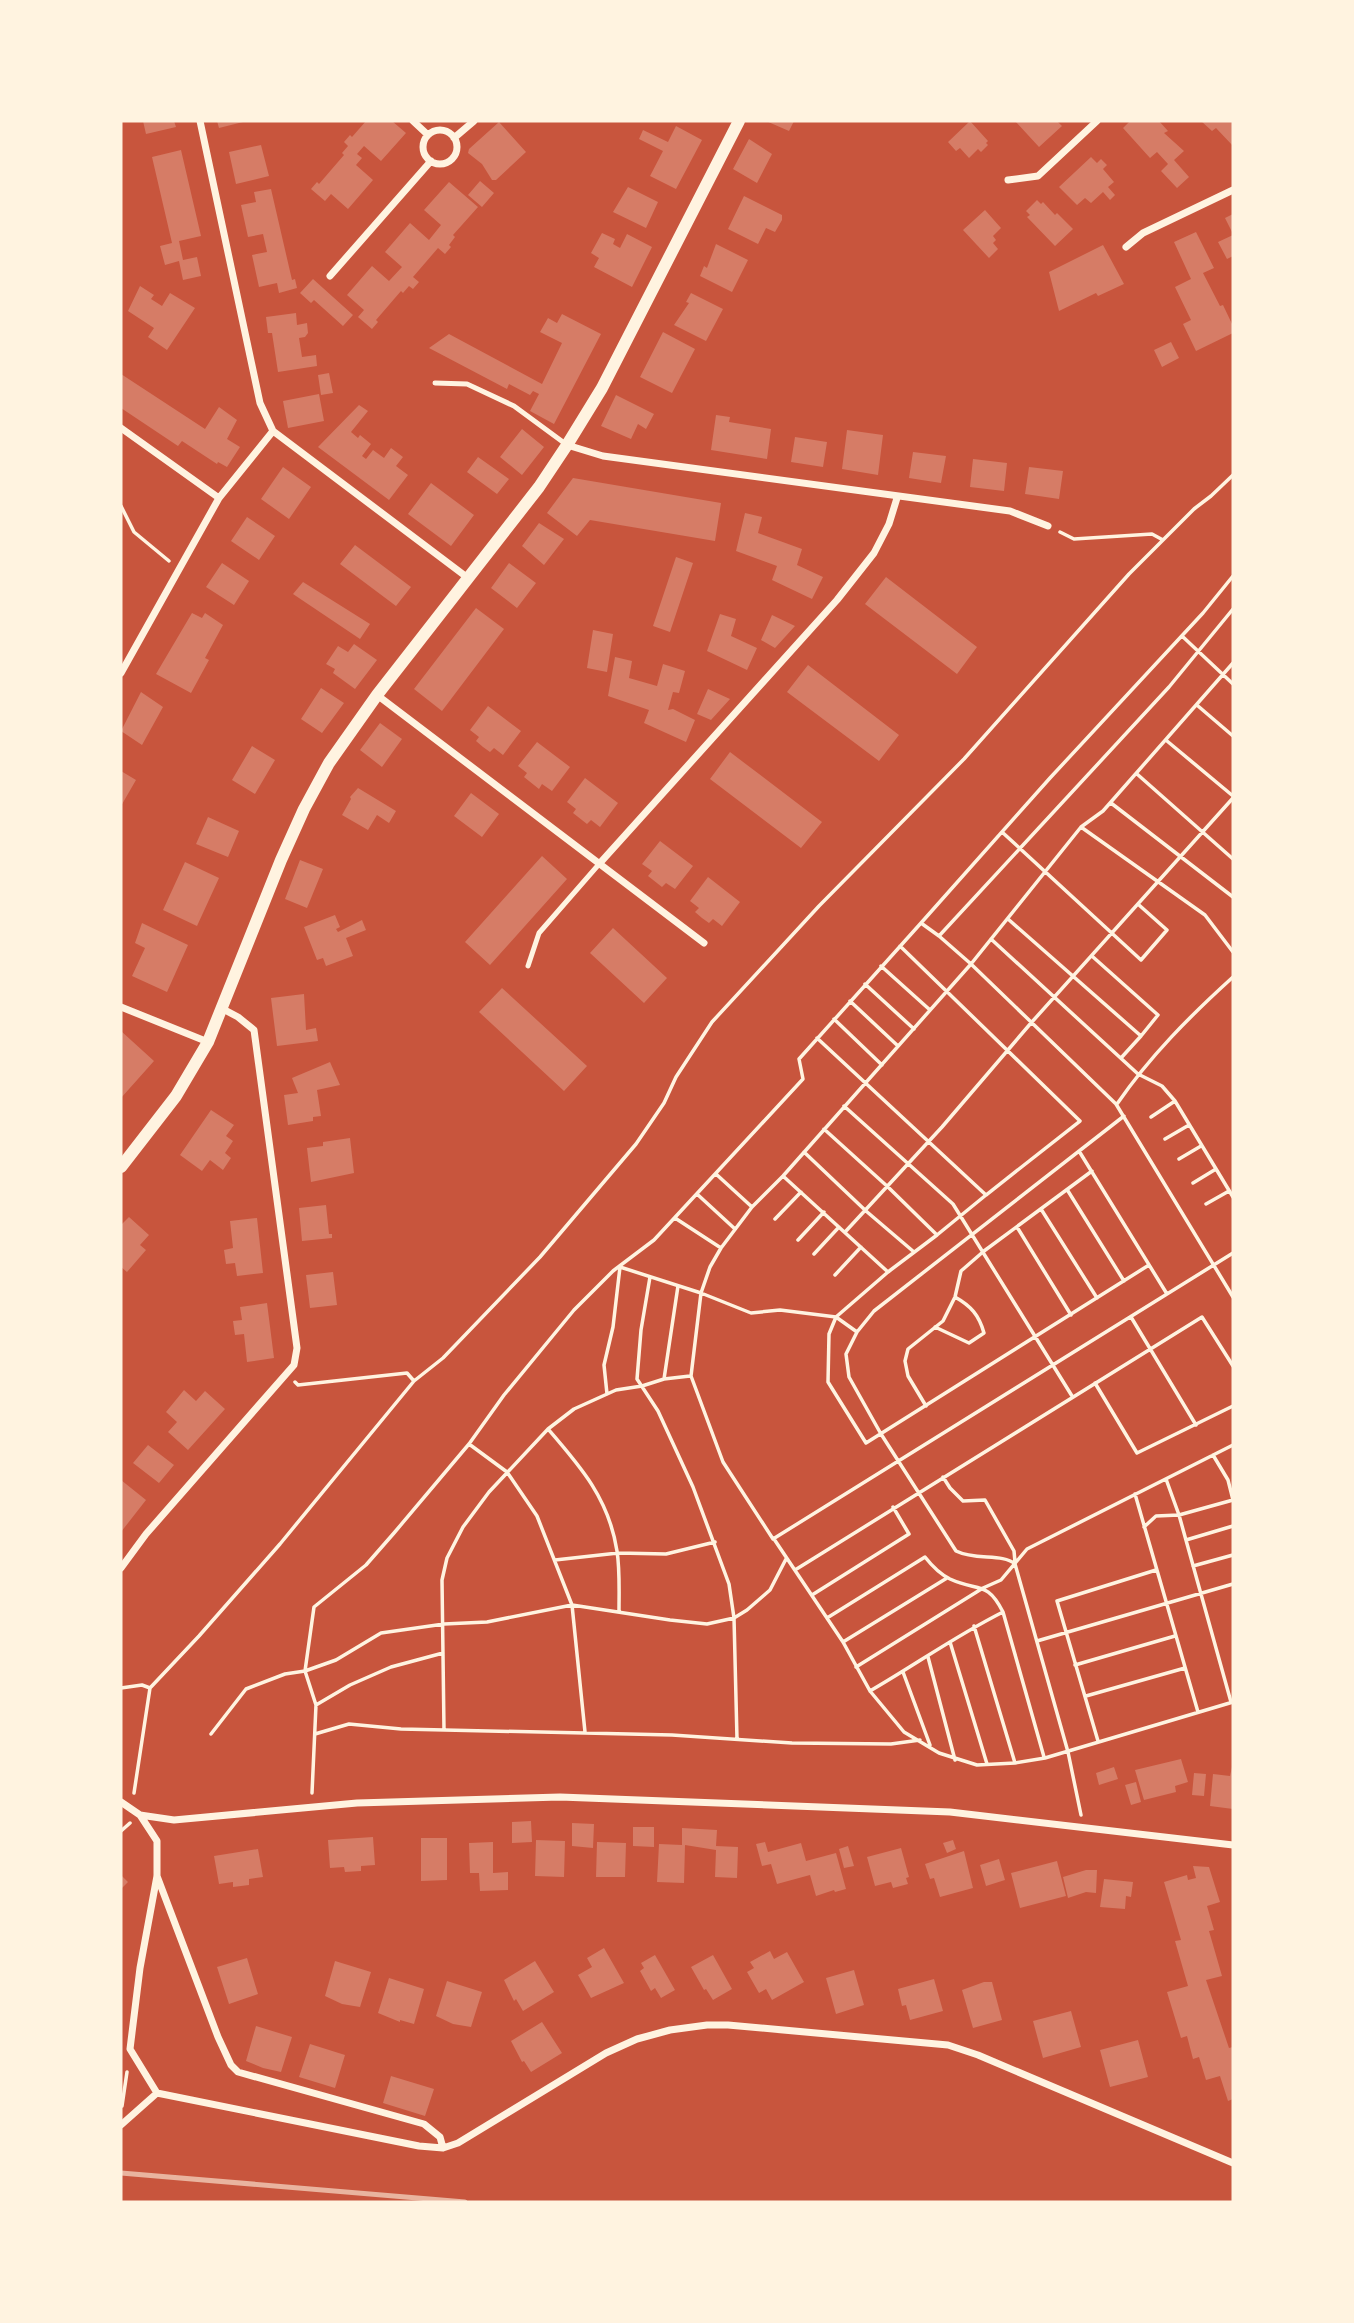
<svg xmlns="http://www.w3.org/2000/svg" width="1354" height="2323" viewBox="0 0 1354 2323" font-family="Manrope,sans-serif">
<rect width="100%" height="100%" fill="#c8553d"/>
<!-- building -->
<path fill="#d67c66" d="M143,121H174L176,127L146,134Z
M217,121H243V122L219,128Z
M366,121H392L406,133L381,161L364,146L357,154L362,158L356,165L373,180L348,209L331,194L325,201L311,189L317,182L319,184L344,155L342,153L348,146L344,142L350,135L352,137Z
M766,121H794L789,131Z
M970,121L988,141L986,143L988,145L981,152L978,149L969,158L960,148L956,151L948,142Z
M1015,121H1057L1062,126L1039,147Z
M1130,121H1159L1168,131L1164,133L1184,151L1174,160L1189,177L1177,188L1161,171L1168,164L1157,152L1150,158L1123,128Z
M1201,121H1233V146L1216,128L1212,131Z
M499,122L526,152L496,180H492L482,164L468,153L469,149Z
M676,126L702,140L676,189L650,176L663,151L639,139L643,130L668,142Z
M749,139L772,154L757,183L733,169Z
M261,145L269,176L236,184L229,152Z
M181,150L201,236L179,241L183,260L197,257L201,276L183,280L179,261L165,265L160,246L172,243L152,157Z
M1091,157L1097,163L1101,159L1107,165L1103,169L1114,182L1108,187L1115,195L1110,200L1103,192L1091,203L1085,198L1077,205L1059,187Z
M480,181L494,193L482,207L468,195Z
M449,182L478,207L453,235L455,237L449,245L451,247L445,254L438,248L413,277L419,282L413,289L409,286L403,293L401,291L376,320L378,322L372,329L358,317L364,310L347,295L372,266L389,281L402,267L385,252L410,223L429,240L441,225L424,210Z
M628,187L658,202L646,228L613,212Z
M271,189L292,280L295,279L297,288L279,293L277,283L259,287L252,255L267,252L263,234L248,237L241,205L256,202L254,192Z
M744,196L782,215V220L775,232L766,228L758,244L728,229Z
M1037,200L1041,204L1043,202L1055,215L1057,213L1073,229L1055,246L1027,217L1030,215L1026,211Z
M985,210L1001,228L993,236L996,240L993,243L998,249L989,258L963,230Z
M1233,214V234L1225,218Z
M1196,232L1214,268L1203,273L1220,306L1223,305L1233,326V333L1196,351L1183,324L1191,320L1175,287L1191,279L1174,242Z
M602,233L615,239L613,244L620,248L627,234L652,247L632,287L594,267L599,258L591,253Z
M1233,235V256L1227,259L1218,242Z
M716,244L748,260L732,292L700,276L704,266L707,268Z
M1103,245L1124,284L1098,296L1096,293L1059,311L1049,272Z
M313,279L353,315L343,326L314,300L311,303L300,293Z
M140,286L154,295L151,299L162,306L170,293L195,308L167,350L148,337L154,328L128,311Z
M691,293L723,309L706,341L674,325L689,303L686,302Z
M296,313L297,325L307,323L308,333L305,337L299,338L302,357L316,355L317,366L278,372L272,333H268L266,317Z
M562,314L601,334L554,424L530,411L539,394L533,391L530,395L509,384L507,389L429,348L449,334L542,384L562,343L540,332L548,318L557,323Z
M663,332L695,349L672,393L640,377Z
M1171,342L1179,358L1162,367L1154,350Z
M329,373L333,393L321,395L318,375Z
M121,374L205,429L219,407L237,420L227,439L240,447L227,467L218,462L217,464L182,441L178,446L121,408Z
M319,394L324,421L288,428L283,401Z
M616,395L654,414L646,429L638,424L631,439L601,426Z
M359,405L368,411L351,432L358,438L360,435L371,444L362,456L366,459L373,450L384,458L391,448L403,457L396,466L408,475L389,500L318,447Z
M716,415L730,417L729,422L771,429L767,459L711,450Z
M522,429L544,447L522,475L500,457Z
M847,430L883,435L878,475L842,469Z
M795,437L827,442L823,467L791,462Z
M913,452L946,456L941,483L909,478Z
M478,457L509,479L497,494L467,472Z
M973,459L1007,463L1004,491L970,487Z
M283,467L311,487L289,519L261,499Z
M1029,467L1063,471L1059,499L1025,494Z
M573,478L721,503L715,541L590,520L577,536L547,513Z
M431,483L474,515L451,546L408,514Z
M745,513L762,517L758,533L802,549L797,565L823,577L812,599L772,580L777,566L736,551Z
M247,517L275,536L259,560L231,541Z
M539,523L564,539L544,565L522,546Z
M355,545L411,587L396,606L340,564Z
M676,557L693,563L670,632L653,626Z
M222,563L249,581L234,605L206,587Z
M509,563L536,583L517,608L491,588Z
M886,577L977,647L957,674L865,604Z
M303,582L370,624L360,639L293,594Z
M476,608L504,629L442,711L414,689Z
M192,613L202,618L205,613L223,625L205,658L209,660L191,693L156,674Z
M720,614L736,619L731,636L757,648L747,670L707,651Z
M772,615L795,626L775,648L761,640Z
M593,630L613,634L607,672L587,668Z
M354,644L377,660L355,689L333,673L335,669L326,664L338,646L348,652Z
M615,657L632,661L629,678L657,686L663,664L685,671L679,693L673,692L668,710L673,709L695,720L686,742L644,723L649,710L608,696Z
M808,665L899,735L879,761L787,692Z
M321,688L344,703L322,733L301,719Z
M708,689L730,699L711,720L697,714Z
M141,692L163,707L142,745L121,731Z
M488,706L521,731L503,755L494,748L490,752L483,747L476,741L479,737L470,730Z
M380,723L402,739L382,767L360,750Z
M537,742L570,767L552,791L542,784L539,789L524,777L527,773L518,766Z
M252,746L275,760L255,794L232,780Z
M730,752L822,822L801,848L710,779Z
M121,771L136,780L121,806Z
M585,778L618,803L600,827L591,820L587,824L573,813L576,809L567,802Z
M358,788L396,811L389,823L377,815L368,830L342,815L351,799L350,797Z
M471,793L499,814L482,837L454,816Z
M208,817L239,831L228,857L196,844Z
M660,841L693,866L675,889L666,883L662,887L648,876L652,871L642,864Z
M542,856L567,879L490,965L465,942Z
M300,860L323,869L307,908L285,899Z
M185,862L219,878L197,926L163,910Z
M708,877L740,902L722,926L713,919L709,923L702,918L695,912L699,908L690,901Z
M335,915L340,927L336,929L338,932L362,920L366,930L346,938L353,956L326,966L323,958L317,960L304,927Z
M142,923L188,945L167,992L132,976L145,948L135,943Z
M613,928L667,978L644,1003L590,953Z
M502,988L587,1066L564,1091L479,1012Z
M304,994L306,1030L316,1028L318,1041L277,1046L271,998Z
M121,1031L154,1061L121,1098Z
M330,1062L340,1085L317,1090L321,1116L313,1117V1121L288,1125L284,1095L298,1093L292,1078Z
M211,1110L234,1125L226,1136L233,1141L225,1153L231,1158L223,1170L210,1160L202,1171L180,1155Z
M350,1138L354,1173L311,1182L307,1148L323,1146V1142Z
M326,1205L329,1234H332V1238L302,1241L299,1208Z
M129,1217L149,1235L140,1245L146,1250L127,1272L121,1267V1225Z
M257,1218L263,1273L237,1276L235,1263L226,1264L224,1250L233,1248L230,1221Z
M333,1272L337,1305L310,1308L306,1275Z
M267,1303L274,1358L247,1362L244,1334L235,1335L233,1321L242,1320L240,1307Z
M184,1390L196,1401L205,1391L225,1409L188,1450L168,1432L177,1422L166,1412Z
M148,1445L174,1465L159,1483L133,1463Z
M121,1480L146,1500L121,1532Z
M1181,1759L1188,1782L1175,1786L1176,1792L1144,1800L1135,1770Z
M1114,1767L1118,1779L1099,1785L1096,1773Z
M1232,1767L1233,1809L1210,1806L1213,1774L1230,1776Z
M1194,1773L1206,1774L1204,1796L1192,1795Z
M1136,1782L1141,1802L1131,1805L1125,1785Z
M531,1821L532,1842L512,1843V1822Z
M572,1823L594,1824L593,1848L572,1846Z
M633,1827H654V1847L633,1846Z
M682,1828L717,1830L716,1846L738,1847L737,1878L715,1877L716,1850L685,1845L684,1883L657,1882L659,1844L682,1845Z
M373,1837L375,1865L361,1866V1871L345,1872L344,1867L330,1868L328,1840Z
M421,1838H447V1880L421,1881Z
M536,1840L565,1841L564,1877L535,1876Z
M953,1840L956,1849L947,1853L943,1843Z
M493,1842V1873L508,1872V1890L480,1891L479,1873H470L469,1843Z
M597,1842L626,1843L625,1877H596Z
M765,1842L768,1852L801,1843L806,1861L836,1853L846,1889L835,1892L834,1890L816,1896L810,1875L777,1884L771,1864L762,1866L756,1844Z
M848,1846L854,1866L844,1868L839,1849Z
M901,1848L909,1877L906,1878L908,1884L893,1888L891,1882L875,1886L867,1857Z
M258,1849L263,1877L249,1879V1885L233,1887V1882L219,1884L214,1856Z
M964,1851L973,1888L940,1897L934,1878L930,1879L925,1864Z
M999,1859L1005,1880L986,1886L980,1865Z
M1057,1861L1066,1896L1020,1908L1011,1873Z
M1193,1866L1209,1867L1220,1902L1207,1906L1214,1930L1209,1931L1222,1976L1206,1980L1229,2048L1233,2047V2099L1228,2101L1220,2076L1206,2080L1199,2057L1193,2059L1187,2036L1181,2038L1167,1992L1188,1986L1175,1941L1181,1940L1164,1882L1187,1875L1188,1880L1196,1878Z
M1086,1870H1097L1096,1893L1086,1892L1068,1898L1063,1877Z
M121,1875L128,1882L121,1889Z
M1104,1879L1133,1882L1131,1897L1126,1896L1125,1909L1100,1907Z
M604,1948L624,1983L591,1998L578,1975L592,1967L587,1958Z
M770,1951L774,1959L787,1952L804,1982L772,2000L766,1989L759,1993L747,1972L754,1968L750,1962Z
M655,1955L675,1990L661,1998L655,1988L651,1991L640,1971L644,1968L641,1963Z
M713,1955L732,1989L713,2000L706,1989L704,1990L691,1967Z
M247,1958L258,1994L229,2004L217,1967Z
M335,1961L371,1972L360,2007L342,2004L325,1996Z
M535,1961L554,1992L523,2011L516,1999L514,2001L504,1980Z
M854,1970L864,2005L836,2014L826,1978Z
M389,1978L424,1989L414,2024L400,2020V2022L378,2013Z
M934,1979L943,2011L910,2020L906,2005L902,2006L898,1989Z
M447,1981L482,1992L471,2027L453,2024L436,2016Z
M984,1982H992L1002,2020L973,2028L962,1990Z
M1071,2011L1081,2047L1043,2058L1033,2021Z
M542,2022L562,2053L531,2072L524,2061L522,2062L511,2041Z
M256,2026L292,2037L281,2072L263,2068L246,2061Z
M1138,2040L1148,2077L1110,2087L1100,2050Z
M310,2044L345,2055L335,2088L299,2077Z
M391,2076L434,2089L425,2116L383,2103Z"/>
<g fill="none" stroke-linecap="round" stroke-linejoin="round">
<!-- path -->
<path stroke="#fff3e0" stroke-width="3.5" d="M121,506L134,532L169,561
M1060,532L1074,539L1152,534L1163,540
M1233,609L1169,687L939,936L971,964L1116,1104L1233,1297
M1182,636L1233,684
M1198,706L1233,736
M1167,741L1233,796
M1137,774L1233,859
M1111,803L1233,897
M1081,827L1103,811L1233,663
M1002,832L1141,960L1167,930L1139,905
M1008,919L1141,1036L1121,1058
M921,923L1050,778L1203,613L1233,576
M991,939L1138,1074L1162,1086L1175,1101L1233,1197
M900,946L1080,1121L986,1195
M1233,952L1205,915L1081,827L971,964L783,1176L752,1207L721,1248L710,1267L701,1293L691,1376L723,1462L773,1539L1233,1253
M1093,957L1158,1015L1141,1036
M881,966L930,1010
M865,984L914,1029
M850,1001L898,1046
M834,1019L882,1065
M817,1038L986,1195L937,1235L888,1187L824,1129
M1117,1104C1150,1056 1190,1016 1233,977
M844,1106L953,1204L1072,1396
M1151,1117L1175,1101
M1165,1139L1189,1125
M1079,1151L1167,1294
M804,1152L866,1211L914,1252
M1179,1159L1201,1146
M716,1174L752,1207
M783,1176L888,1272L937,1235
M1193,1183L1216,1169
M1068,1191L1124,1281
M697,1194L735,1229
M1206,1204L1229,1191
M1041,1209L1097,1298
M675,1218L721,1248
M775,1219L801,1192
M1017,1227L1071,1315
M846,1231L942,1127L1031,1023L1233,798
M798,1240L824,1212
M814,1254L839,1227
M888,1272L836,1317L829,1334L828,1382L866,1443L1149,1265
M835,1275L861,1247
M650,1277L641,1330L637,1379L658,1411L693,1487L729,1584L734,1618L737,1739
M1131,1317L1196,1425
M935,1327L969,1343L984,1333C979,1315 971,1306 955,1297
M664,1379L678,1286
M295,1382L298,1385L407,1373L414,1381
M1095,1383L1137,1453L1233,1406
M607,1394L604,1365L613,1327L620,1267L701,1293L751,1313L780,1310L836,1317L857,1332
M926,1406L908,1376L905,1361L908,1349L943,1321L955,1297L961,1271L984,1251L1092,1171
M548,1429C581,1467 609,1499 617,1551C620,1570 619,1592 619,1611
M469,1444L507,1472L537,1516L572,1605L585,1732
M1213,1455L1228,1480L1233,1500
M943,1477L950,1488L963,1501L985,1500L1014,1551L1015,1562
M1166,1479L1179,1515L1231,1702
M1135,1494L1198,1712
M1144,1527L1156,1516L1179,1515L1233,1500
M774,1539L843,1642L870,1691L904,1732L939,1753L977,1765L1015,1763L1045,1758L1233,1702
M1186,1540L1233,1526
M555,1560L618,1553L666,1554L715,1542
M1193,1566L1233,1555
M795,1570L1202,1317L1233,1366
M812,1595L909,1534L893,1507
M827,1618L925,1557C932,1566 940,1574 950,1579C978,1592 987,1580 1003,1612L1044,1757
M974,1626L1015,1763
M1037,1641L1233,1584
M843,1642L947,1578
M950,1642L987,1764
M928,1657L955,1760
M1075,1665L1175,1636
M856,1667L983,1588L1001,1580L1027,1549L1233,1445
M903,1672L930,1745
M121,1688L142,1685L150,1688
M870,1691C915,1665 957,1635 1003,1612
M1086,1696L1185,1668
M316,1705L350,1685L391,1667L443,1653
M444,1730L442,1580L447,1558L463,1527L489,1492L548,1429L574,1409L616,1390L642,1386L664,1379L690,1376
M211,1734L246,1689L285,1674L305,1671L336,1660L381,1633L444,1624L487,1622L572,1605L670,1620L707,1624L734,1618L747,1610L770,1590L786,1559
M315,1734L349,1724L401,1729L672,1735L792,1743L891,1744L920,1740
M1098,1741L1057,1601L1156,1570
M134,1793L150,1688L199,1636L280,1544L414,1381L443,1358L540,1257L636,1144L664,1103L676,1077L712,1022L819,906L964,759L1129,574L1194,509L1211,496L1233,475
M312,1793L316,1705L305,1671L314,1607L366,1565L394,1533L469,1444L504,1395L574,1310L613,1271L654,1240L803,1079L799,1059L921,923L939,936
M1081,1815L1068,1752L1015,1564C1002,1553 976,1561 956,1551L881,1434L849,1377L846,1354L857,1332L874,1311L1124,1116
M121,1831L130,1823
M122,2106L127,2072"/>
<!-- service -->
<path stroke="#fff3e0" stroke-width="5" d="M435,383L467,384L514,406L567,445
M528,966L539,933L600,863"/>
<!-- minor -->
<path stroke="#fff3e0" stroke-width="7" d="M200,121L260,403L273,431L468,578
M413,121L428,135
M423 147a17 17 0 1 1 34 0a17 17 0 1 1-34 0Z
M454,138L474,121
M1008,180L1038,176L1097,121
M1126,247L1143,233L1233,190
M330,276L431,161
M121,428L219,498
M567,445L603,456L1010,511L1048,526
M121,673L219,498L273,431
M377,695L704,943
M600,863L837,600L874,553L889,524L897,498
M121,1007L208,1042
M121,1568L146,1534L294,1365L297,1348L254,1030L238,1017L223,1009
M121,1802L140,1815L157,1841V1876L140,1968L130,2049L157,2093
M140,1815L174,1820L357,1803L560,1797L950,1812L1233,1845
M157,1876L218,2037L231,2065L238,2072L424,2124L440,2137L443,2148
M157,2093L419,2146L443,2148L458,2143L606,2053L637,2039L670,2030L707,2025H728L948,2045L978,2055L1233,2163
M121,2125L157,2093"/>
<!-- tertiary -->
<path stroke="#fff3e0" stroke-width="12" d="M121,1167L176,1096L208,1042L281,860L304,809L329,763L377,695L539,487L567,445L602,388L739,121"/>
<!-- rail -->
<path stroke="#e9b49f" stroke-width="5" d="M121,2173L465,2202"/>
</g>
<!-- border -->
<rect width="1354" height="2323" fill="none" stroke="#fff3e0" stroke-width="245"/>
</svg>
